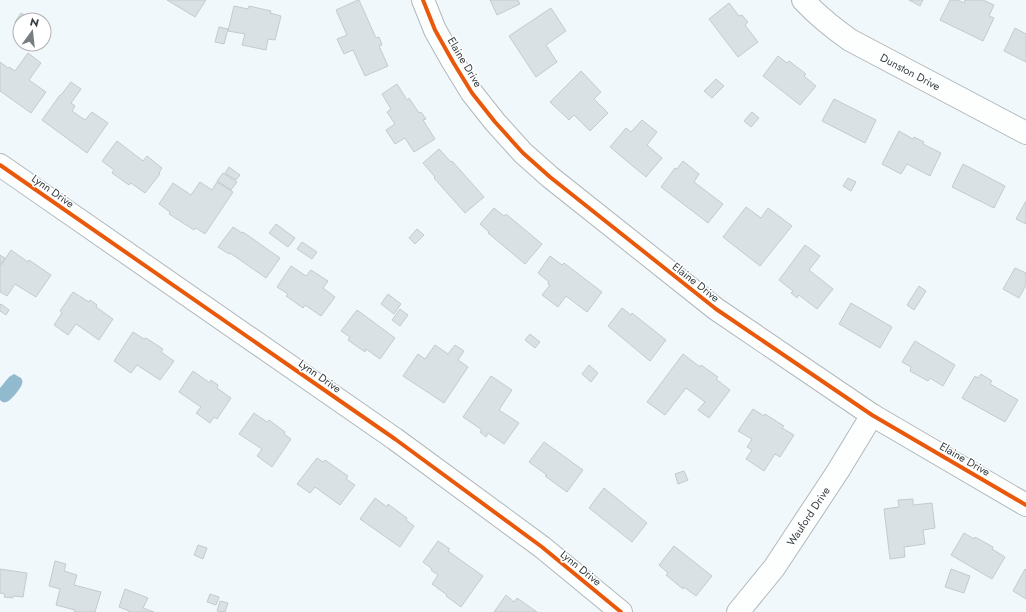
<svg xmlns="http://www.w3.org/2000/svg" width="1026" height="612" viewBox="0 0 1026 612" font-family="Jost,sans-serif">
<rect width="100%" height="100%" fill="#f1f8fb"/>
<!-- water -->
<path fill="#91bace" d="M14,374L21,378C22,380 23,381 22,384C21,388 10,402 6,402C4,403 2,402 0,400V388L9,377Z"/>
<!-- building -->
<path fill="#dae1e4" stroke="#c4cbce" d="M167,0H206L195,17Z
M358,0H359L376,38L379,37L382,45L379,46L388,66L365,76L353,50L344,54L337,39L347,35L336,10Z
M490,0H518L520,4L497,15Z
M909,0H923L920,6Z
M950,0H958L964,3L965,0H983L994,5L989,16L994,18L983,41L940,20Z
M729,3L739,16L742,15L748,22L745,25L758,42L738,57L709,19Z
M234,6L248,9L249,6L271,11L270,13L281,16L275,40L268,39L266,50L242,45L245,34L228,31Z
M551,8L566,31L546,45L557,62L536,77L509,36Z
M21,13L29,18L28,20H20V26L15,22Z
M219,27L228,29L224,44L215,42Z
M1015,28L1026,34V62L1004,51Z
M28,53L41,63L29,80L46,92L31,113L0,91V62L8,68L9,67L15,71Z
M778,56L787,63L789,61L806,74L804,76L816,86L800,105L763,76Z
M581,71L601,92L594,99L608,113L590,131L574,115L569,120L550,102Z
M716,79L724,86L712,98L704,91Z
M71,82L81,89L71,103L75,106L72,111L85,120L92,112L108,123L87,153L42,120L60,95H61Z
M397,84L407,100L409,98L419,113L421,112L426,119L423,120L435,139L414,152L405,138L395,144L386,130L395,124L387,112L391,109L382,94Z
M834,99L876,120L865,143L822,121Z
M752,112L759,118L751,127L744,121Z
M642,120L657,132L647,145L662,158L646,177L610,147L626,128L631,132Z
M899,131L913,139L914,137L924,142L923,144L941,153L930,176L907,164L901,174L882,164Z
M117,141L143,161L147,156L162,168L159,173L160,174L145,193L131,183L129,185L112,173L114,170L102,161Z
M439,149L451,162L452,161L484,197L465,213L434,178L435,177L423,163Z
M683,161L699,174L694,182L723,204L708,223L661,187L675,168L677,169Z
M963,164L1005,186L994,208L952,187Z
M229,167L240,175L236,180L225,173Z
M223,173L237,182L231,190L217,181Z
M848,178L856,182L851,191L843,186Z
M200,182L212,190L217,182L233,192L205,234L196,228L194,230L169,214L170,212L159,204L173,183L191,195Z
M1026,201V224L1016,219Z
M746,207L761,218L768,208L792,226L760,266L723,237Z
M494,208L504,216L506,214L542,244L525,264L488,233L489,232L480,224Z
M276,224L295,238L288,247L269,233Z
M233,227L242,233L243,232L280,258L266,278L230,253L229,254L218,247Z
M417,229L424,235L415,244L409,238Z
M302,242L317,252L312,259L297,249Z
M805,245L820,256L809,270L833,289L817,309L799,295L797,298L791,293L793,291L779,280Z
M11,250L28,262L29,260L51,275L36,297L15,284L7,296L0,292V267Z
M0,255L5,258L0,265Z
M550,256L562,265L564,263L602,292L587,312L566,296L558,307L542,295L550,285L548,284L549,282L538,273Z
M291,266L306,276L311,270L328,281L323,288L335,297L321,316L305,305L303,308L286,296L288,294L277,287Z
M1015,268L1026,273V285L1019,298L1003,289Z
M919,286L926,291L914,310L907,305Z
M73,292L89,302L90,300L97,305L96,307L113,319L99,340L76,324L68,335L54,325L62,313L60,311Z
M388,294L401,304L394,314L381,304Z
M851,303L892,327L880,348L839,324Z
M1,304L9,310L6,315L0,311V305Z
M622,308L631,315L632,313L666,340L650,361L608,326Z
M400,309L408,315L400,326L392,320Z
M357,310L395,338L380,359L366,349L365,352L348,340L350,337L341,331Z
M133,332L144,339L146,338L163,349L161,352L174,361L160,380L137,365L131,373L114,361Z
M530,334L540,342L535,348L525,340Z
M915,341L955,365L943,386L930,378L928,381L910,371L911,367L902,362Z
M435,345L448,354L455,345L464,351L458,360L468,367L444,403L403,376L418,354L425,359Z
M683,354L700,367L701,365L718,377L716,379L730,390L709,418L698,410L705,402L686,388L665,415L647,402Z
M589,365L598,373L591,382L582,374Z
M193,371L210,383L211,380L218,385L217,388L231,398L217,419L214,417L210,423L196,413L201,407L179,392Z
M981,374L992,381L990,384L1018,400L1005,422L962,398L975,376L978,378Z
M491,376L512,390L499,410L519,423L504,444L488,433L486,437L480,432L482,430L463,417Z
M753,409L764,416L765,414L784,426L782,428L794,435L780,457L775,454L764,471L746,459L752,450L747,447L752,439L738,431Z
M254,413L267,422L269,420L285,432L284,434L291,439L272,467L257,456L262,449L239,434Z
M544,442L583,470L567,492L545,476L547,475L529,462Z
M317,458L323,462L325,460L348,476L346,479L355,485L340,505L315,487L310,493L297,484Z
M684,471L688,480L678,484L675,474Z
M604,488L647,523L632,542L589,508Z
M375,498L387,507L388,504L407,518L406,520L414,526L400,547L360,519Z
M913,499V505L932,503L935,528L923,530L925,544L904,547L905,557L890,559L884,509L899,507L898,500Z
M964,533L974,539L975,537L993,547L992,549L1005,557L992,579L951,555Z
M438,541L450,549L448,551L483,576L461,607L446,596L447,595L432,584L438,575L431,570L432,569L423,562Z
M198,545L207,548L203,559L194,555Z
M674,546L712,576L696,596L684,587L683,589L666,575L668,573L659,565Z
M55,561L66,564L64,571L77,575L74,585L101,592L95,612H74L75,610L56,605L60,589L49,586Z
M0,569L27,573L23,597L13,596V598L4,597L5,594L0,593Z
M951,569L970,576L964,593L945,587Z
M1025,569L1026,570V599L1013,591Z
M125,589L148,598L143,608L154,612H128L129,611L119,607Z
M210,594L219,597L216,605L207,602Z
M506,595L514,602L517,598L537,612H494Z
M220,601L228,603L225,612L217,611Z"/>
<g fill="none" stroke-linecap="round" stroke-linejoin="round">
<defs>
<g id="street">
<path d="M423,0L435,30L453,62L472,93L495,122L523,153L550,177L716,309L872,415L1026,505"/>
<path id="s1" d="M803,0C817,15 833,28 850,40L1026,133"/>
<path d="M0,165L395,439L542,547L621,612"/>
<path id="s2" d="M738,612L774,568L838,471L872,415"/>
</g>
</defs>
<!-- street casing -->
<use href="#street" stroke="#b1b8bb" stroke-width="24"/>
<!-- street -->
<use href="#street" stroke="#fdfefe" stroke-width="22"/>
<defs>
<path id="cycleway" d="M423,0L435,30L453,62L472,93L495,122L523,153L550,177L716,309L872,415L1026,505
M0,165L395,439L542,547L621,612"/>
</defs>
<!-- cycleway casing -->
<use href="#cycleway" stroke="#fff" stroke-width="6"/>
<!-- cycleway -->
<use href="#cycleway" stroke="#e8590c" stroke-width="4"/>
</g>
<g text-anchor="middle" stroke-width="3" stroke-linejoin="round" paint-order="stroke">
<!-- street labels -->
<g font-size="11" fill="#353d41" stroke="#fff">
<text transform="translate(465 62) rotate(59)" y="4">Elaine Drive</text>
<text dy="4" stroke="none"><textPath href="#s1" startOffset="130">Dunston Drive</textPath></text>
<text transform="translate(53 191) rotate(35)" y="4">Lynn Drive</text>
<text transform="translate(696 282) rotate(38)" y="4">Elaine Drive</text>
<text transform="translate(320 376) rotate(35)" y="4">Lynn Drive</text>
<text transform="translate(965 459) rotate(30)" y="4">Elaine Drive</text>
<text dy="4" stroke="none"><textPath href="#s2" startOffset="119">Wauford Drive</textPath></text>
<text transform="translate(581 568) rotate(39)" y="4">Lynn Drive</text>
</g>
</g>
<!-- north arrow -->
<g transform="translate(32 32) rotate(15)"><circle r="19" fill="#ffffff" stroke="#aeb1b3"/>
<path d="M0-3L7 15L0 10L-7 15Z" fill="#777e82"/>
<text y="-6" font-size="11" font-weight="bold" text-anchor="middle" fill="#353d41">N</text>
</g>
</svg>
